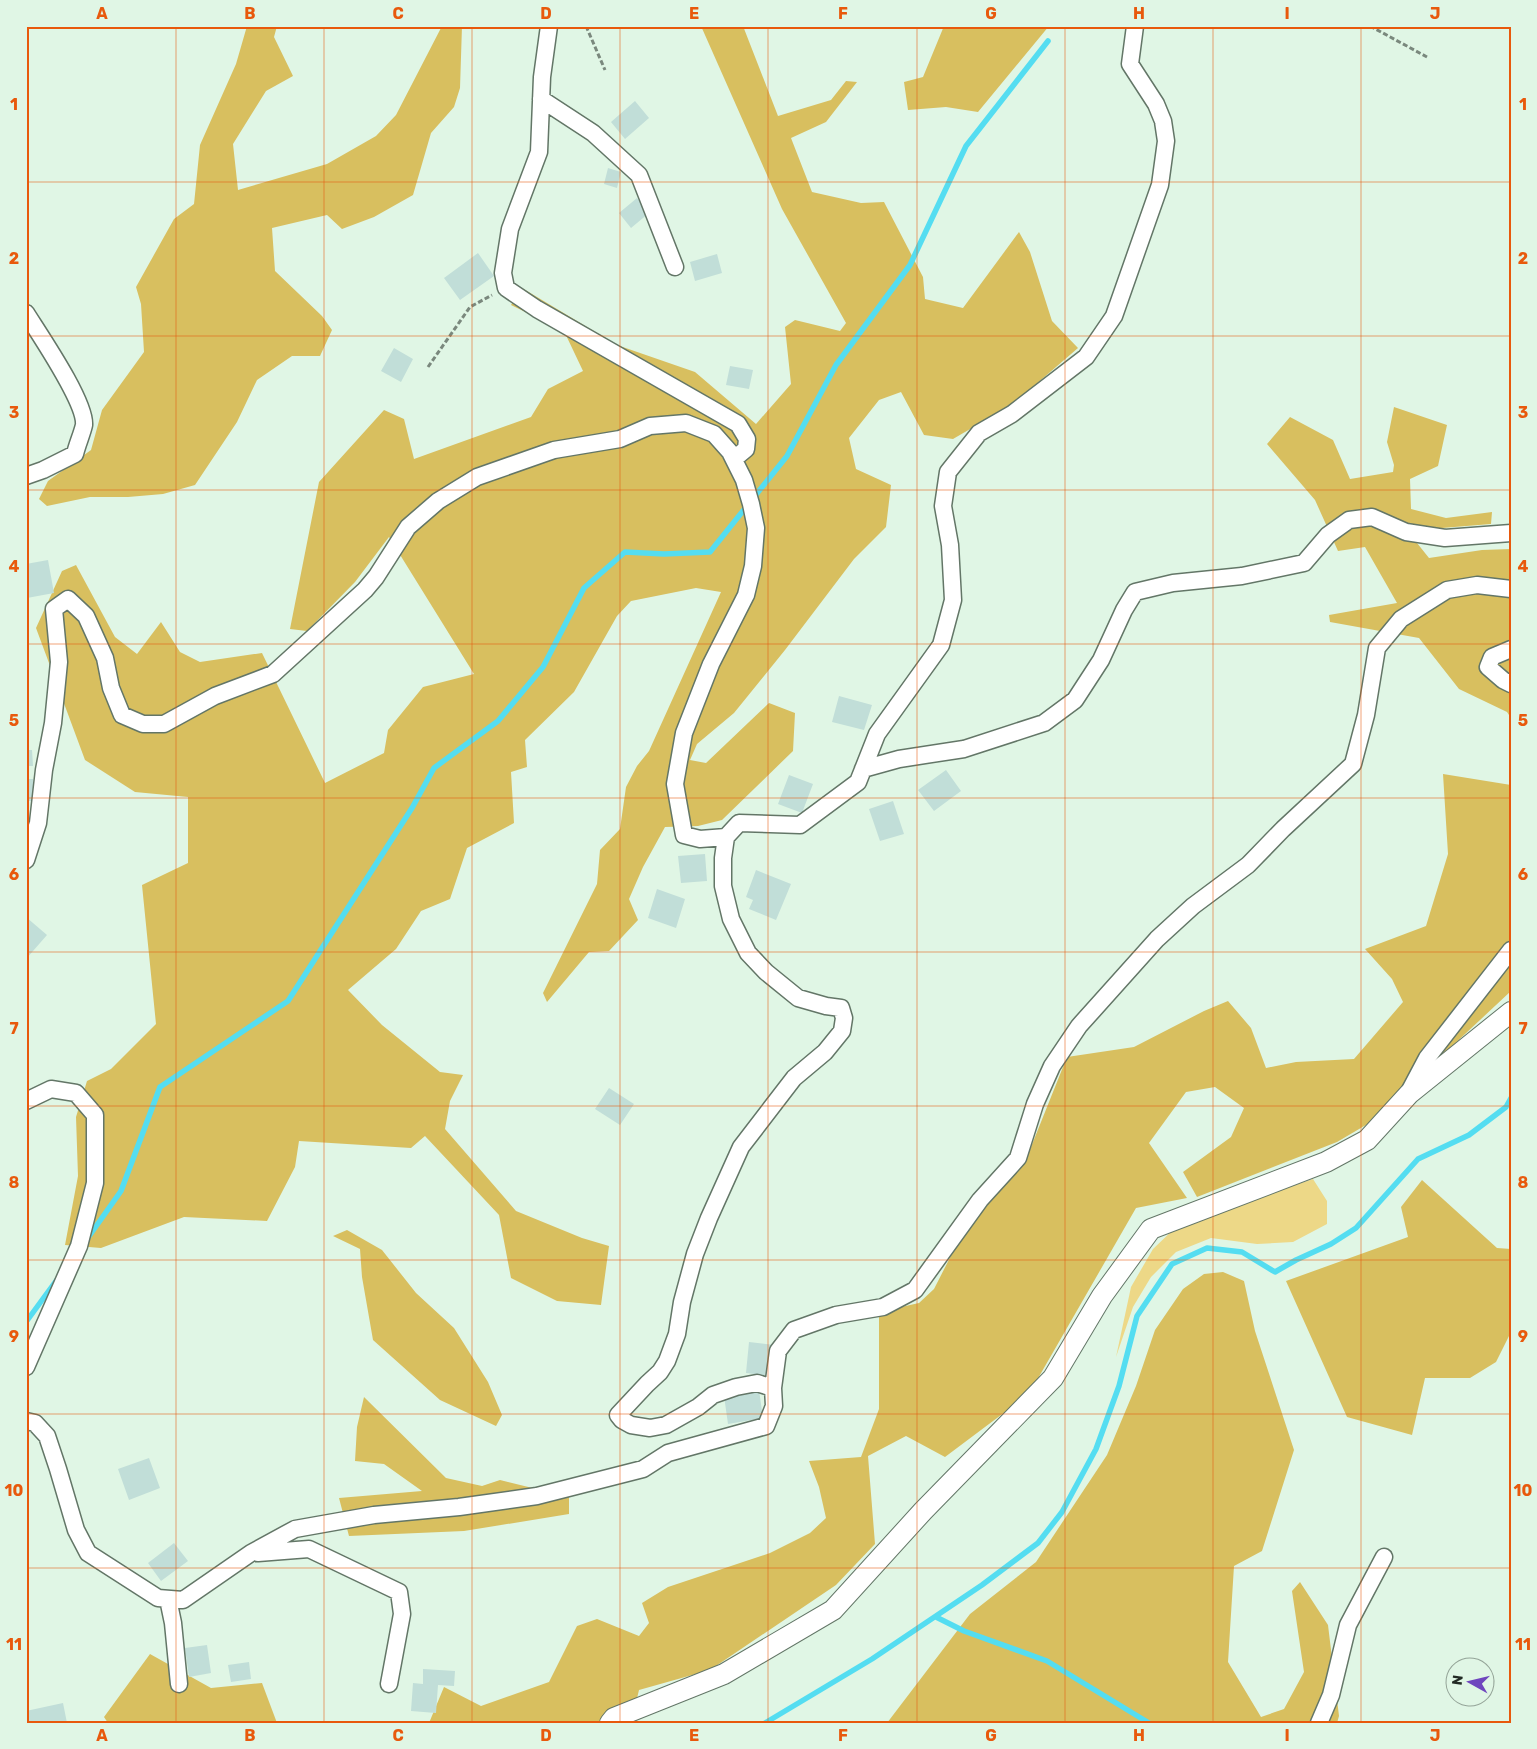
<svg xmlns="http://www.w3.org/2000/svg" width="1537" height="1749" viewBox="0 0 1537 1749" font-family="Rubik,sans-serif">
<rect width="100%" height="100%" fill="#e0f6e5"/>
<!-- green -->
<path fill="#edd887" d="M1313,1179L1327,1201V1224L1293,1242L1257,1244L1211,1238L1176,1252L1151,1277L1133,1307L1116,1357L1131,1287L1153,1249L1176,1227L1206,1215Z"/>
<!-- forest -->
<path fill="#d8bf5f" d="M247,26H277L274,37L293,76L266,91L233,144L238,190L327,164L376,136L396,115L442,26H462L460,88L454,107L431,133L413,195L374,217L342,229L327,215L272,228L275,271L322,316L332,330L320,356H292L257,380L237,422L195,485L163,494L128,497H90L47,506L39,499L48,481L91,450L102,410L144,352L141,304L136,287L174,219L194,204L200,145L236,64Z
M701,26H743L778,116L831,100L846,81L857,82L826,122L791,138L812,192L861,203L884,202L923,277L925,299L963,308L1019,232L1030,252L1052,321L1078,348L1013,404L953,439L924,435L901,392L879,400L849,438L856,469L891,485L886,527L854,559L785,650L734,713L697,744L690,760L706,763L769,703L795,713L793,751L722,820L698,826L665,827L643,867L629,899L638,920L609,951L589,952L547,1002L543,993L597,884L600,850L620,829L626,787L637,766L649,751L721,592L696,588L631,601L617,616L574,692L525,740L527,767L511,772L514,823L467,848L450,899L421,911L396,949L348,990L382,1025L440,1072L463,1075L450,1101L445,1129L516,1211L582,1238L609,1246L601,1305L557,1301L511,1278L499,1215L425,1136L411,1148L299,1141L295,1167L267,1221L184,1217L101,1248L65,1245L78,1176L76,1117L87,1081L111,1069L156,1024L142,885L188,863V797L135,792L85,760L36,628L62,571L76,565L115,637L137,654L161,622L180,652L200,662L262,653L325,783L384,753L388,730L423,687L474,674L389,537L355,582L307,631L290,629L319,482L384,410L404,419L414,459L531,417L548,389L583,371L564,331L511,305L522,288L617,345L695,372L756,424L791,384L785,327L795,320L840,331L846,323L782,209Z
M944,26H1049L978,112L946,107L908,110L904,82L923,77Z
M1394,407L1447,425L1438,466L1410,479L1411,509L1446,518L1492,512L1491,524L1442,528L1417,543L1429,558L1482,550L1511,549V718L1507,712L1459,689L1419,638L1330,622L1329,615L1397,603L1365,547L1338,551L1315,500L1267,444L1290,417L1333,440L1350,479L1393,472L1394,465L1387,442Z
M1443,774L1511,785V991L1371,1122L1337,1142L1197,1197L1183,1172L1231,1137L1244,1108L1215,1087L1186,1092L1149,1143L1187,1198L1136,1208L1029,1394L945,1457L906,1436L868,1456L875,1544L836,1585L710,1670L639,1690L631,1723H429L444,1687L481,1706L549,1682L577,1626L597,1619L639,1636L649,1623L642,1603L668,1587L770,1553L810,1533L826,1518L819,1487L809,1461L861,1457L879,1409V1312L919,1303L934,1289L960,1238L1027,1157L1067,1057L1134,1047L1204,1011L1228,1001L1251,1028L1266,1068L1296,1062L1354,1059L1403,1002L1392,979L1365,949L1426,926L1448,854Z
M1422,1180L1497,1248L1511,1249V1332L1496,1362L1470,1378H1425L1412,1435L1347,1417L1286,1281L1408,1237L1401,1207Z
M347,1230L382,1250L416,1293L454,1328L488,1382L502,1415L496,1426L440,1400L373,1340L362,1277L360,1249L333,1236Z
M1223,1272L1244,1281L1255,1331L1294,1450L1262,1551L1234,1566L1228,1662L1261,1717L1284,1709L1304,1672L1292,1591L1300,1582L1328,1625L1339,1716L1337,1723H887L970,1614L1036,1562L1107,1455L1136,1386L1155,1330L1183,1289L1204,1274Z
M364,1397L446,1478L482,1486L500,1480L569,1497V1514L464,1531L349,1536L339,1498L422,1491L384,1464L355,1461L357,1427Z
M150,1654L211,1688L262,1683L277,1723H108L104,1717Z"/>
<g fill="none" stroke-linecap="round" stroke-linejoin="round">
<!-- stream -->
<path stroke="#54ddf1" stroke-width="5.5" d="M87,1239L121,1191L160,1087L288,1001L412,808L434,768L498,721L543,667L584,588L625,552L664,554L710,552L787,456L836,365L910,265L966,146L1048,41
M26,1322L56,1281
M936,1617L964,1631L1047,1661L1149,1723
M765,1723L872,1659L982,1585L1038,1543L1062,1512L1096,1449L1119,1386L1137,1316L1172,1264L1207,1248L1242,1252L1275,1272L1296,1260L1331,1244L1356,1228L1418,1159L1469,1135L1506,1107L1511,1098"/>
</g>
<!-- building -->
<path fill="#c1ded8" d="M635,101L649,118L625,139L611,122Z
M608,168L621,172L617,188L604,184Z
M637,198L649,213L631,228L619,213Z
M478,253L494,276L460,300L444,278Z
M717,254L722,273L695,281L690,262Z
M394,348L413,359L401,382L381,371Z
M730,366L753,370L749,389L726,385Z
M48,560L54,593L27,598L26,564Z
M839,696L872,705L864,730L832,722Z
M26,750H32L33,766H26Z
M946,770L961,791L934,811L918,790Z
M789,775L813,784L802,813L778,804Z
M26,779H33L34,801H26Z
M893,801L904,834L880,841L869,809Z
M705,854L707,881L681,883L678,856Z
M756,870L791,884L776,920L749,909L753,900L746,897Z
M657,889L685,899L676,928L648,918Z
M26,917L47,935L26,959Z
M609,1088L634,1104L620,1125L595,1109Z
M749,1342L774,1345L771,1376L746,1373Z
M759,1390L763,1418L728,1424L724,1396Z
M149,1458L160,1488L129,1500L118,1469Z
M174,1543L188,1561L161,1581L148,1563Z
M207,1645L211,1673L189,1677L185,1648Z
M249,1662L251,1679L231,1682L228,1665Z
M423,1669L455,1671L454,1686L438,1685L436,1713L411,1711L413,1683L423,1684Z
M63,1703L67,1723H26V1711Z"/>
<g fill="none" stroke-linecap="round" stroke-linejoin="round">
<defs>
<path id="minor" d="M549,26L542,77L539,152L510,229L503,273L506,288L537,309L738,424L747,439L746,449L734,459
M541,99L593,133L639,175L675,267
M26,313C39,334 86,402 84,425C82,434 77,445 75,454L43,470L26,476
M1511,649L1492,657L1488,667L1503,680L1511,684
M863,769L899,759L964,749L1044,723L1075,700L1101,660L1124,610L1135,592L1173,583L1242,576L1304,563L1328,535L1349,520L1372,517L1406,532L1445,538L1511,533
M26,860L38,823L44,770L53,723L59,662L54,609L68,599L86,616L105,658L111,688L122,715L143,724H164L215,696L273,674L365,590L376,577L408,527L438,501L477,477L554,450L620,439L650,426L686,423L714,434L730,452L744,480L751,504L756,528L753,566L746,595L711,664L684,733L675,784L684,835L700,839L726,837
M1409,1092L1427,1058L1511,950
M26,1101L51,1089L76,1093L95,1115V1183L79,1246L26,1367
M773,1388L778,1351L794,1330L836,1315L883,1307L915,1290L980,1200L1018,1158L1035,1104L1052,1066L1079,1026L1157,939L1193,906L1248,865L1283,829L1353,764L1366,715L1377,648L1401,619L1447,590L1477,585L1511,589
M26,1421L35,1423L47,1436L58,1469L76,1530L88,1553L158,1598L183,1600L251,1553L295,1529L374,1515L459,1507L537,1496L643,1469L668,1453L766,1426L774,1406L773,1388L757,1383L736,1387L713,1395L698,1407L666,1425L650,1428L631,1425L622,1420L618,1415L647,1384L660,1372L667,1361L677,1334L682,1302L695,1254L709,1218L741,1147L794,1078L825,1052L842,1031L844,1018L841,1008L826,1006L798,998L766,972L748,953L731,919L723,886V858L726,837L739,823L800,825L858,782L877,734L941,645L953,600L950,545L943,506L948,472L979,433L1012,414L1086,357L1114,316L1160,185L1166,141L1163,121L1156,104L1130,64L1135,26
M258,1553L309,1549L399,1592L402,1614L389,1684
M168,1599L173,1623L179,1684
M1319,1723L1331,1695L1348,1625L1384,1557"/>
<path id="tertiary" d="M610,1723L614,1718L724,1674L833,1610L923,1511L1053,1378L1102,1296L1151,1229L1326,1162L1367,1140L1409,1094L1511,1012"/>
</defs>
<!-- minor casing -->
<use href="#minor" stroke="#637667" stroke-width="19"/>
<!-- tertiary casing -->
<use href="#tertiary" stroke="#637667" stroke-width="22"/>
<!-- path -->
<path stroke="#7a887d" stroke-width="3" stroke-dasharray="5 2.5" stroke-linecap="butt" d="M586,26L605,70
M1370,26L1427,57
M428,367L470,307L492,295"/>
<!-- minor -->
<use href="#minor" stroke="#fff" stroke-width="16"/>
<!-- tertiary -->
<use href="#tertiary" stroke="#fff" stroke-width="20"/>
</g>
<!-- grid -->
<path fill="none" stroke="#e8590c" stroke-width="1" stroke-opacity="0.55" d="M176,26V1723M324,26V1723M472,26V1723M620,26V1723M768,26V1723M917,26V1723M1065,26V1723M1213,26V1723M1361,26V1723M26,182H1511M26,336H1511M26,490H1511M26,644H1511M26,798H1511M26,952H1511M26,1106H1511M26,1260H1511M26,1414H1511M26,1568H1511"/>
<!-- border -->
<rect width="1537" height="1749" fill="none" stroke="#e0f6e5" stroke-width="55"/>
<!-- north arrow -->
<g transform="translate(1470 1682) rotate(278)"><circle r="24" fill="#e0f6e5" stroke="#94a498"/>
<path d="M0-4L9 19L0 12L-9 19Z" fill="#6f46be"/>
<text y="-8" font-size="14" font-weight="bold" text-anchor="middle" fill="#222a24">N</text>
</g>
<rect x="28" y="28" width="1482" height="1694" fill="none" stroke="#e8590c" stroke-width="2"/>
<g font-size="16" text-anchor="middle" font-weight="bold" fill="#e8590c">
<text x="102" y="19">A</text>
<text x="250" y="19">B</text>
<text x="398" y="19">C</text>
<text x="546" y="19">D</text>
<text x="694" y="19">E</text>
<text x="843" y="19">F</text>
<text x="991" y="19">G</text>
<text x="1139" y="19">H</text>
<text x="1287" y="19">I</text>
<text x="1435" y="19">J</text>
<text x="14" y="110">1</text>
<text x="1523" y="110">1</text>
<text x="14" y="264">2</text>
<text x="1523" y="264">2</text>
<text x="14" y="418">3</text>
<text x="1523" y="418">3</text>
<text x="14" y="572">4</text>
<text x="1523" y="572">4</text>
<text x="14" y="726">5</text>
<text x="1523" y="726">5</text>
<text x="14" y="880">6</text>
<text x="1523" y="880">6</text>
<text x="14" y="1034">7</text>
<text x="1523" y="1034">7</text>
<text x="14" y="1188">8</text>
<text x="1523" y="1188">8</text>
<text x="14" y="1342">9</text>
<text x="1523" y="1342">9</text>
<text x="14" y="1496">10</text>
<text x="1523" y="1496">10</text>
<text x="14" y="1650">11</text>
<text x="1523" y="1650">11</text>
<text x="102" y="1741">A</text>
<text x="250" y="1741">B</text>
<text x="398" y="1741">C</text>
<text x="546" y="1741">D</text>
<text x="694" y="1741">E</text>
<text x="843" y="1741">F</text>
<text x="991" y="1741">G</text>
<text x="1139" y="1741">H</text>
<text x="1287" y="1741">I</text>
<text x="1435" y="1741">J</text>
</g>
</svg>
